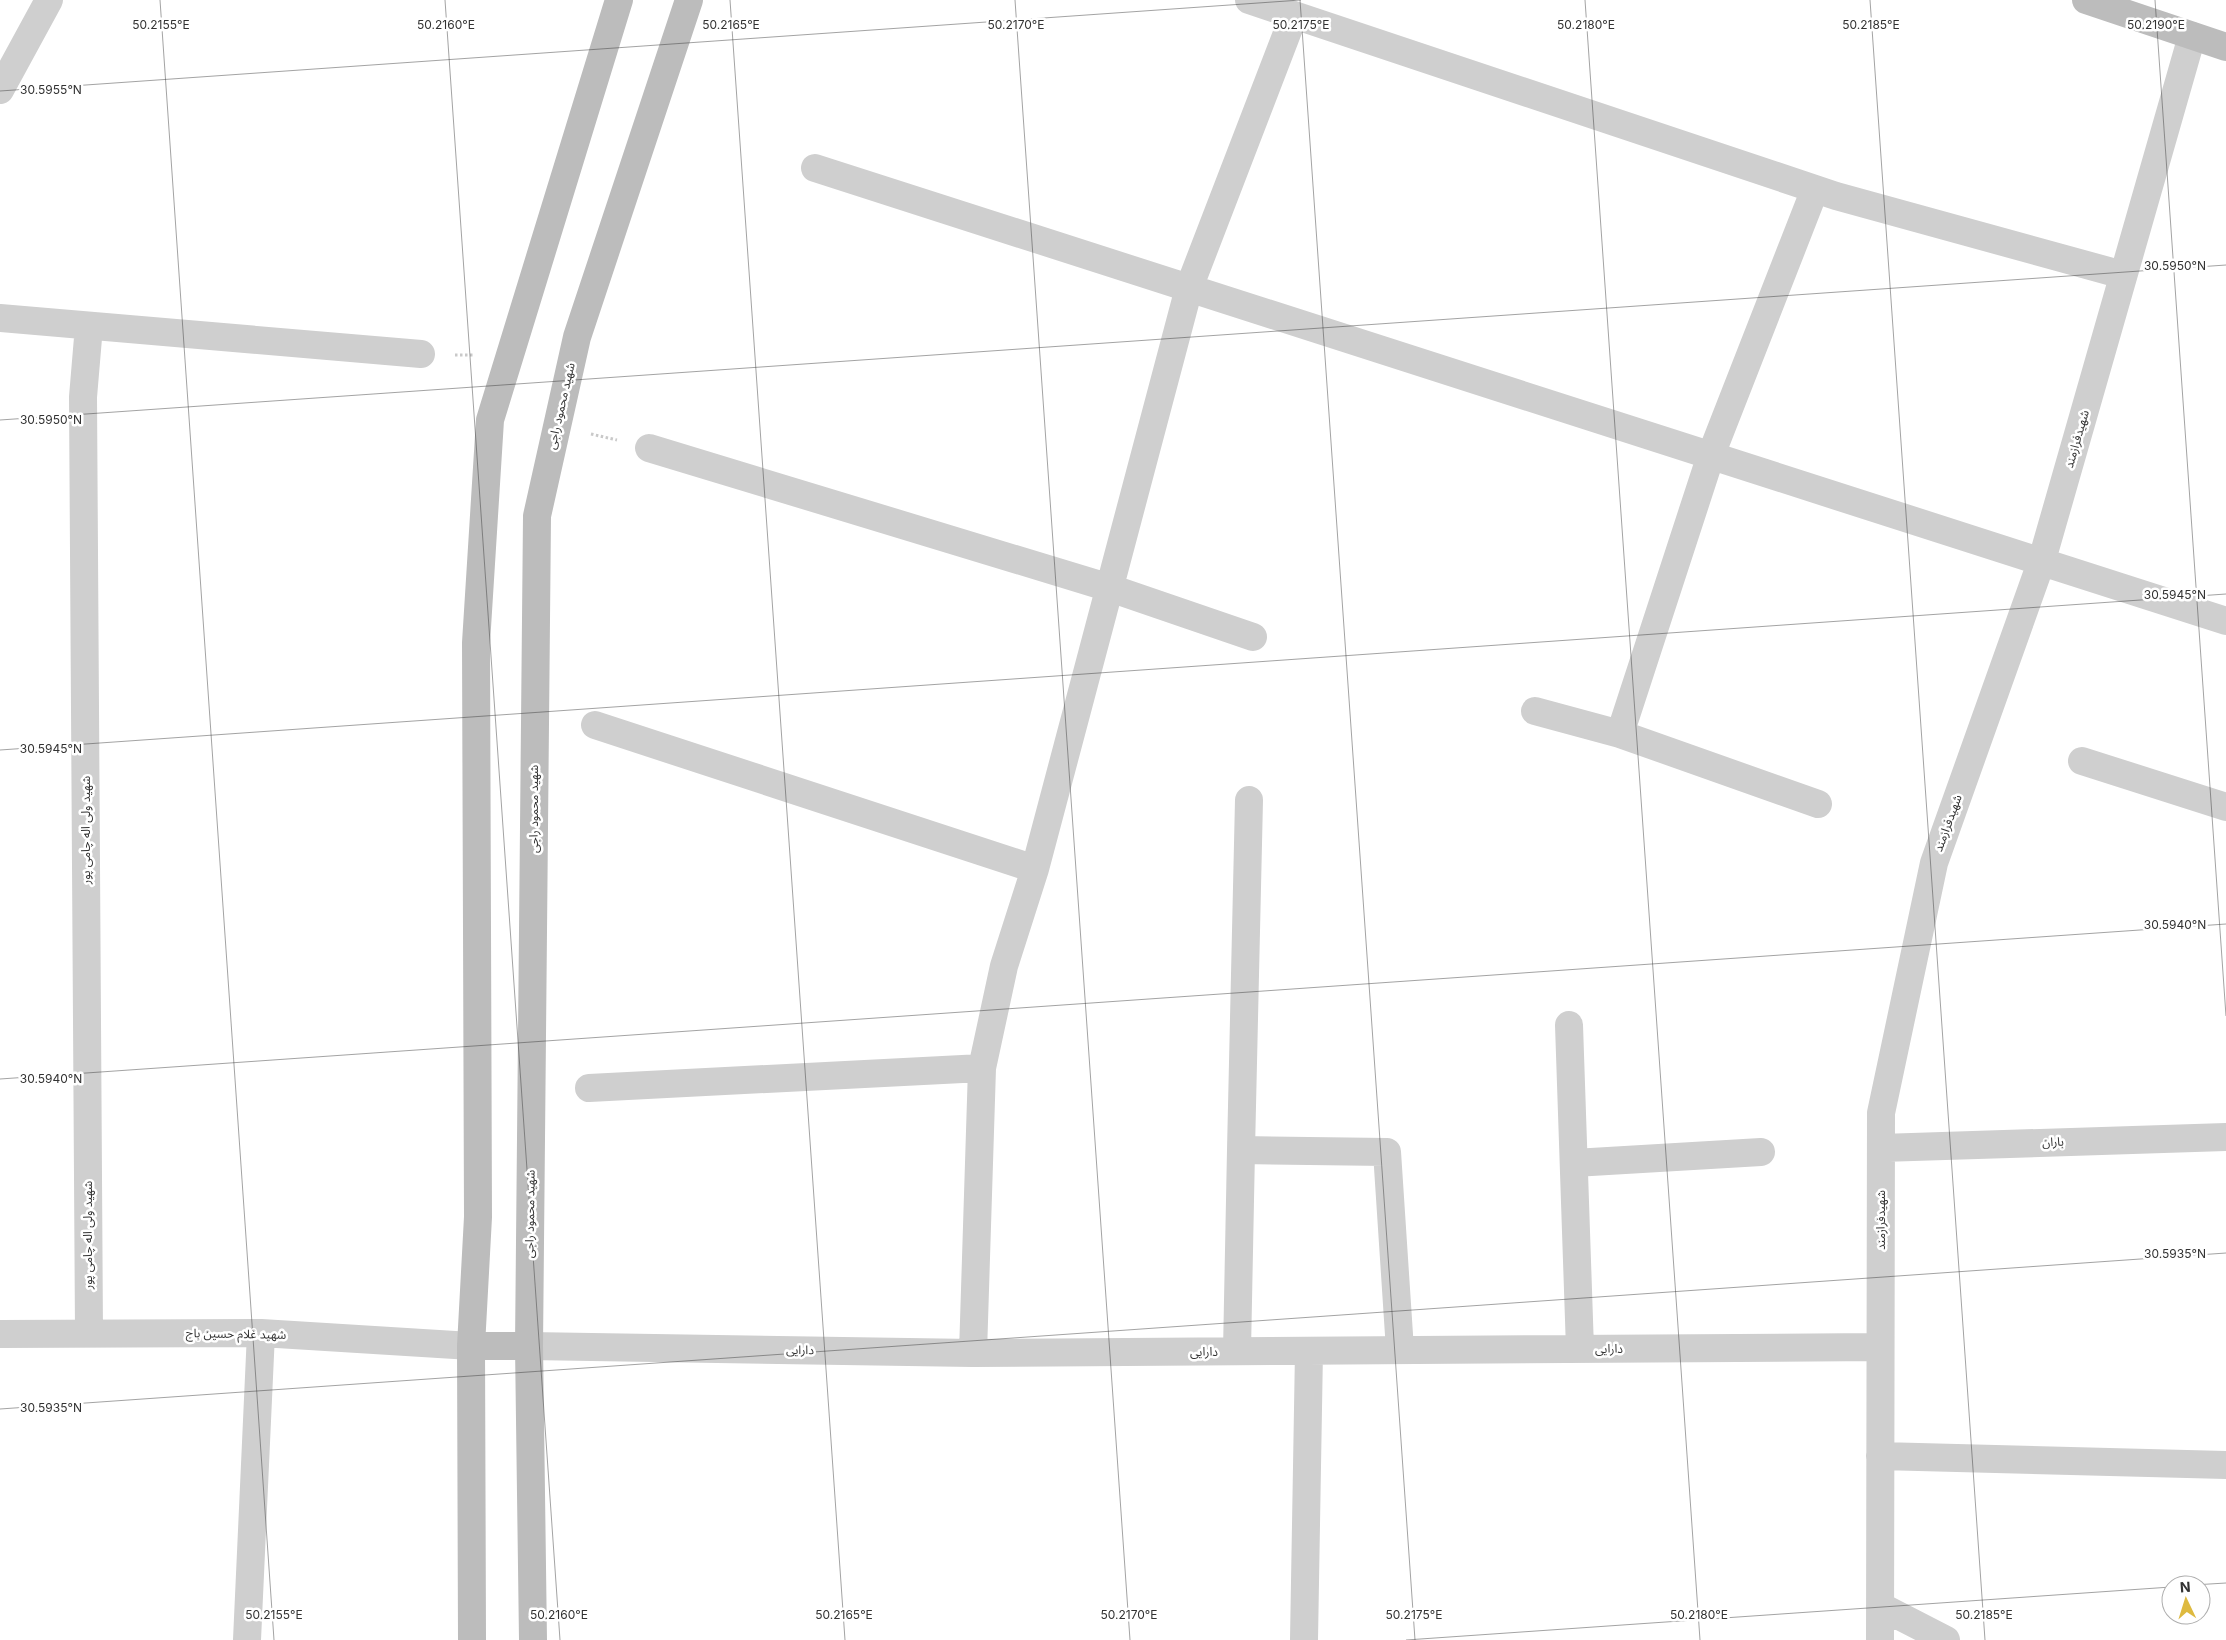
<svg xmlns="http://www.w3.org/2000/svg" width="2226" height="1640" viewBox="0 0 2226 1640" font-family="Inter,'Noto Sans Arabic',sans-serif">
<rect width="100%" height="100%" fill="#fff"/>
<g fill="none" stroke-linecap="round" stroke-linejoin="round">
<!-- path -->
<path stroke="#c9c9c9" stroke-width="3" stroke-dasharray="2.5 2.5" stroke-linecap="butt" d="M455,355H474
M591,434L617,440"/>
<!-- street -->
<path stroke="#cfcfcf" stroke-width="28" d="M1249,0L1836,196L2123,275
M0,90L49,0
M815,168L2226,621
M0,318L421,354
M649,448L1110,588L1253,637
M1535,711L1620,734L1711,455L1815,189
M595,725L1035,869
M1620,734L1818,804
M2082,761L2226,807
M1569,1025L1580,1349
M589,1088L982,1068
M1881,1148L2226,1137
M1241,1150L1249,800
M1574,1163L1761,1152
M89,1333L83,397L89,326
M0,1334L261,1333L471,1346
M529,1346L973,1353L1880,1347
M1237,1351L1241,1150L1387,1152L1400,1350
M973,1353L982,1068L1004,966L1035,869L1189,288L1294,15
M1880,1456L2226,1465
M1880,1606L1946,1640
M247,1640L261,1333
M1304,1640L1309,1351
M1880,1640L1881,1113L1934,863L2042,560L2192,36"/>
<!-- secondary -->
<path stroke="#bcbcbc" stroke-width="28" d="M2086,0L2226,47
M471,1346H529
M472,1640L471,1346L478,1217L476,643L490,420L619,0
M533,1640L529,1346L537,516L577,337L689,0"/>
</g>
<!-- ticks -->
<path fill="none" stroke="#323232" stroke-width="1" stroke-opacity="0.45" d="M160,0L274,1640M445,0L560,1640M730,0L845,1640M1015,0L1130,1640M1300,0L1415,1640M1585,0L1700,1640M1870,0L1985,1640M2155,0L2226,1016M0,91L1301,0M0,420L2226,265M0,750L2226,594M0,1079L2226,924M0,1409L2226,1253M2193,1585L2226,1583M1406,1640L2171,1587"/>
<g text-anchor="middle" stroke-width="5" stroke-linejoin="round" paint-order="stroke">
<!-- street labels -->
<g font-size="12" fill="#323232" stroke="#fff">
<text transform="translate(561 406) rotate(-77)" y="4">شهید محمود راجی</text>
<text transform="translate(2077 439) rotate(-74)" y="4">شهیدفرازمند</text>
<text transform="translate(534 809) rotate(-90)" y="4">شهید محمود راجی</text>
<text transform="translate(1948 823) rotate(-70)" y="4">شهیدفرازمند</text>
<text transform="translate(86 830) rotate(-90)" y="4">شهید ولی اله چامی پور</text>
<text transform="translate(2053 1142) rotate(-2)" y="4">باران</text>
<text transform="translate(530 1214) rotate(-89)" y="4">شهید محمود راجی</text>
<text transform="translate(1881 1220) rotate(-90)" y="4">شهیدفرازمند</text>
<text transform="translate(88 1235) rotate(-90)" y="4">شهید ولی اله چامی پور</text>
<text transform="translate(236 1334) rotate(1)" y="4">شهید غلام حسین باج</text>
<text x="1609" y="1353">دارایی</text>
<text transform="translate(800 1350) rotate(1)" y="4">دارایی</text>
<text x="1204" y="1356">دارایی</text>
</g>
</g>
<g font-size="12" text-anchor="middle" fill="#323232" stroke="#fff" stroke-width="5" stroke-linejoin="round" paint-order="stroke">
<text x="161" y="29">50.2155°E</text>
<text x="446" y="29">50.2160°E</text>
<text x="731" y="29">50.2165°E</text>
<text x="1016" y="29">50.2170°E</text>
<text x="1301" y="29">50.2175°E</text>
<text x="1586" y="29">50.2180°E</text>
<text x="1871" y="29">50.2185°E</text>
<text x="2156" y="29">50.2190°E</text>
<text x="51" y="94">30.5955°N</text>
<text x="2175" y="270">30.5950°N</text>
<text x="51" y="424">30.5950°N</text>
<text x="2175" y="599">30.5945°N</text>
<text x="51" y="753">30.5945°N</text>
<text x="2175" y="929">30.5940°N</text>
<text x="51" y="1083">30.5940°N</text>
<text x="2175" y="1258">30.5935°N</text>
<text x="51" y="1412">30.5935°N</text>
<text x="274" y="1619">50.2155°E</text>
<text x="559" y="1619">50.2160°E</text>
<text x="844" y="1619">50.2165°E</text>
<text x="1129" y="1619">50.2170°E</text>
<text x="1414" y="1619">50.2175°E</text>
<text x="1699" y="1619">50.2180°E</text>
<text x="1984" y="1619">50.2185°E</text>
</g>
<!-- north arrow -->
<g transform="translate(2186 1600) rotate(356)"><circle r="24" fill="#ffffff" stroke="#adadad"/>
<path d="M0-4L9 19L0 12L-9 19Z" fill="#deba40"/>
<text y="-8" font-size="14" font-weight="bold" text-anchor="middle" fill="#323232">N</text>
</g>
</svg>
